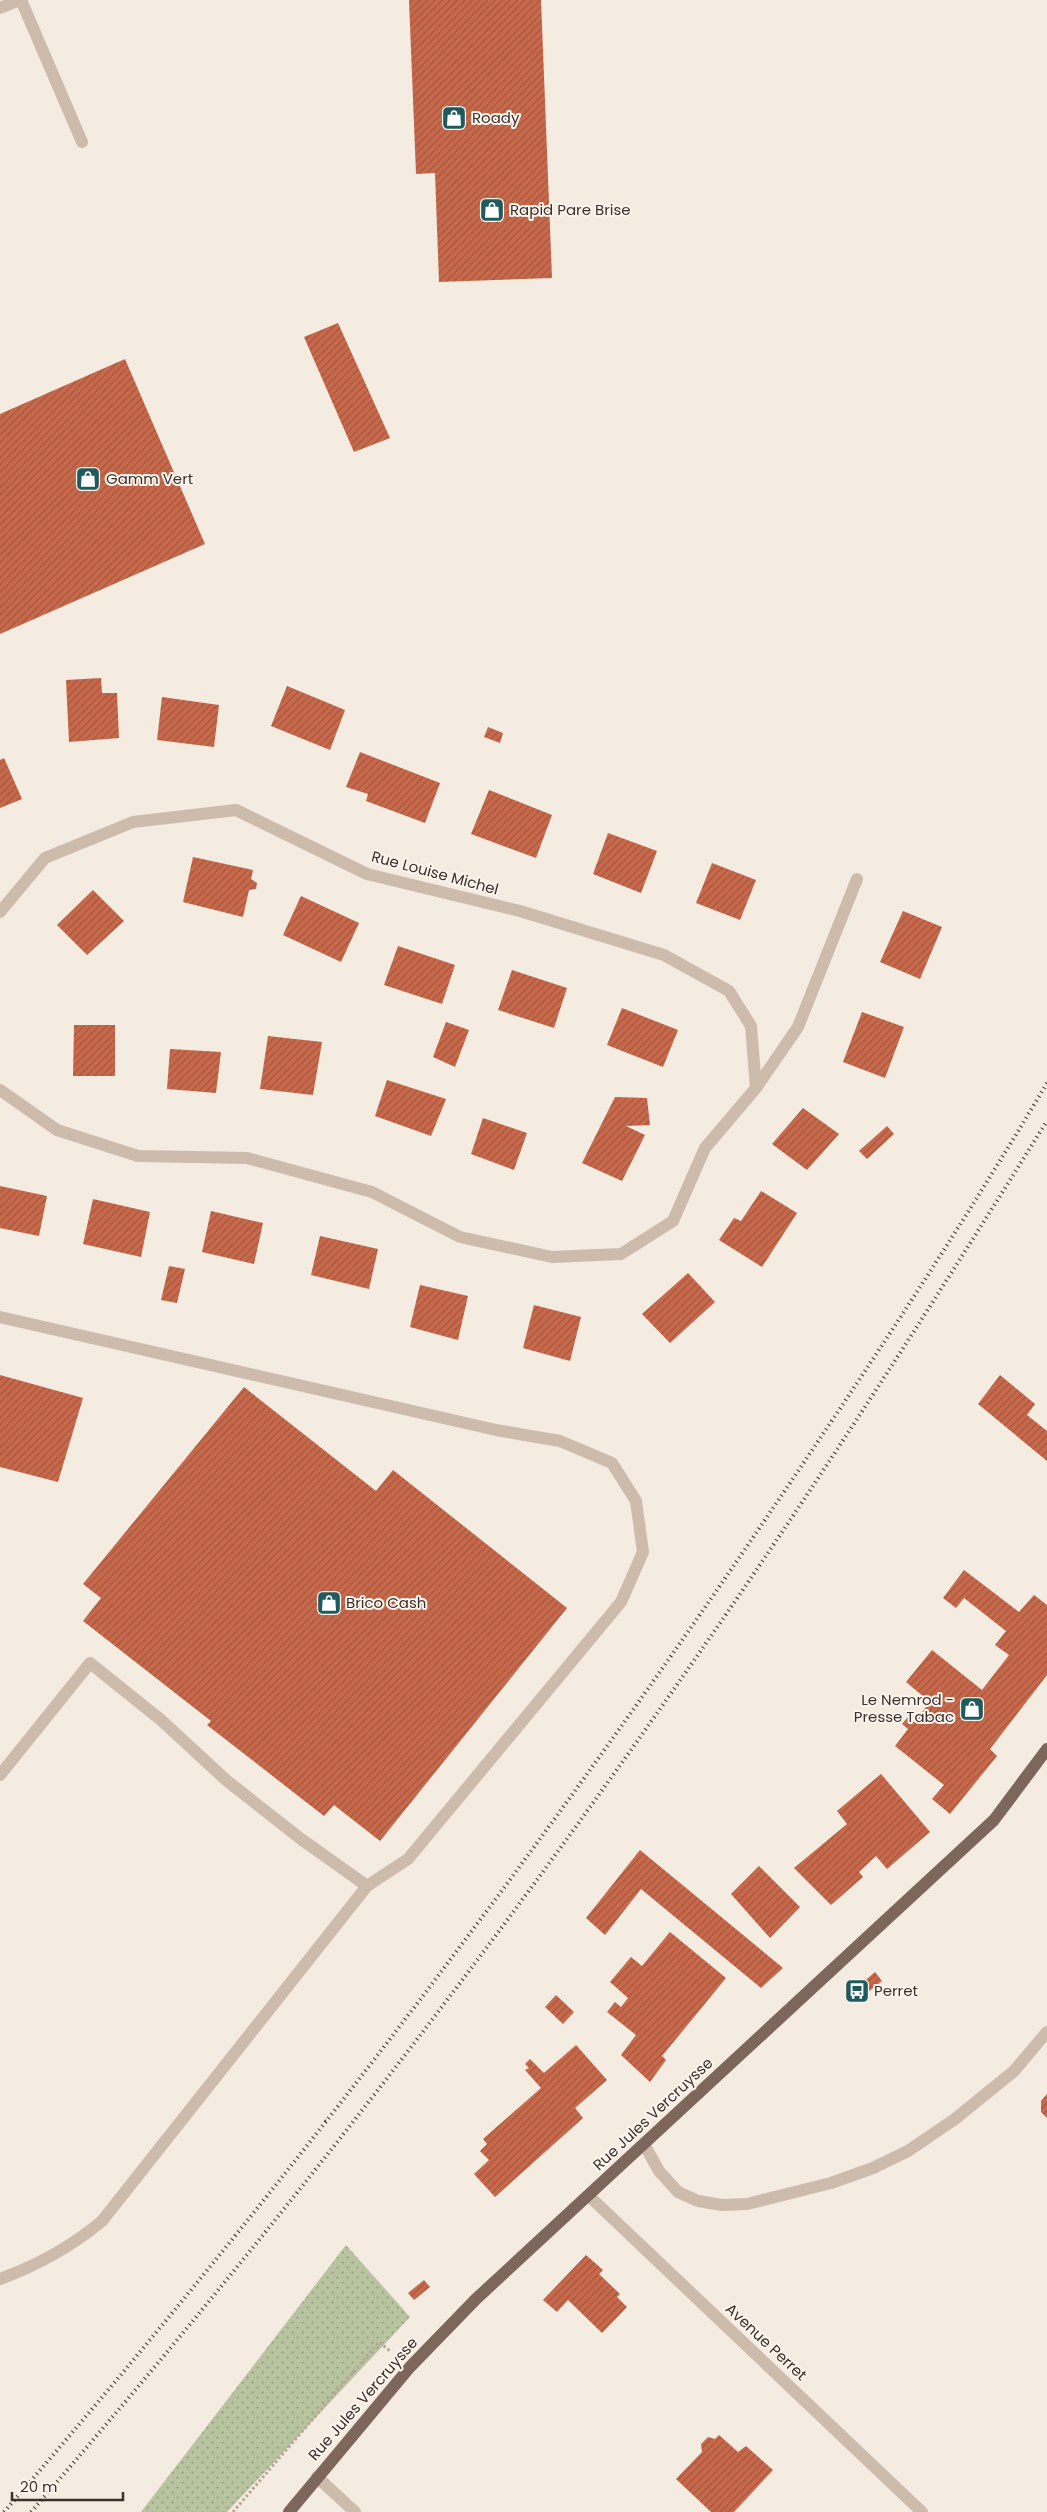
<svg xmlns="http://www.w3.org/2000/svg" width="1047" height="2512" viewBox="0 0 1047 2512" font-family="Poppins,sans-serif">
<defs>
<pattern id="park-dots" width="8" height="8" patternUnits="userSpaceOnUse" patternTransform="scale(1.25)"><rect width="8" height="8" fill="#b8c4a0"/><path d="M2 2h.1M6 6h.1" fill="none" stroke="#97a083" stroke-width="1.8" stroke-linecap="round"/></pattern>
<pattern id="building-hatch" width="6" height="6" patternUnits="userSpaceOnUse" patternTransform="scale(1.25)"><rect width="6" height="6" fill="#c8694b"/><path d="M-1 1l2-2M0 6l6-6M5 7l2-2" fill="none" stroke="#a4573f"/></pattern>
</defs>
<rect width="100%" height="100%" fill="#f4ebe1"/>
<!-- park -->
<path fill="url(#park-dots)" d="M346,2245L410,2317L227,2512H141Z"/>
<!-- building -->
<path fill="url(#building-hatch)" d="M409,0H541L552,278L439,282L435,173L416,174Z
M338,323L390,438L354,452L304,337Z
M125,359L205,544L0,634V414Z
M101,678L102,693H117L119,738L69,742L66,680Z
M287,686L345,710L330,750L271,726Z
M162,697L219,705L214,747L157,740Z
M488,727L503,733L500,743L484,737Z
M360,752L440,783L425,823L366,801L368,794L346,787Z
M4,758L22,799L0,808V760Z
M489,790L552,815L536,858L471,834Z
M608,833L657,851L641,893L593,874Z
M193,857L253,870L251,879L257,883L256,889L249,890L243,917L183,902Z
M712,863L756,880L740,920L696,903Z
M93,890L124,921L87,955L57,925Z
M301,896L359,923L341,962L283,935Z
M903,911L942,927L920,979L880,962Z
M398,946L455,965L442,1004L384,985Z
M512,970L567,988L554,1028L498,1010Z
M622,1008L678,1030L663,1067L607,1045Z
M862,1012L904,1027L885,1078L843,1062Z
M446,1022L469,1030L455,1067L433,1057Z
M74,1025H115V1076H73Z
M268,1036L322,1042L313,1095L260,1089Z
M170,1049L221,1052L216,1093L167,1089Z
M387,1080L446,1099L431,1136L375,1116Z
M615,1097L647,1098L650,1125L626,1126L645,1135L622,1181L582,1163Z
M803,1108L839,1134L807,1170L772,1144Z
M483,1118L527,1133L514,1170L471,1154Z
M887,1126L894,1134L867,1159L859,1151Z
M0,1186L47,1196L39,1236L0,1228Z
M761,1191L797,1213L762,1267L719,1240L734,1218L741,1221Z
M93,1199L150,1212L141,1257L83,1244Z
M211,1211L263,1223L254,1264L202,1252Z
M320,1236L378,1249L369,1289L311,1275Z
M169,1266L185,1269L177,1303L161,1300Z
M688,1273L715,1302L670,1343L642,1314Z
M420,1285L468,1296L458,1340L410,1327Z
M534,1305L581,1317L570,1361L523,1348Z
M0,1375L83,1398L58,1482L0,1467Z
M1000,1375L1035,1404L1027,1415L1047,1431V1461L978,1404Z
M244,1387L376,1491L393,1470L567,1608L380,1841L334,1805L324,1816L207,1725L211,1721L83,1621L101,1598L83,1584Z
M964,1570L1019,1612L1034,1595L1047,1605V1675L990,1749L997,1756L950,1814L932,1799L944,1785L895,1746L908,1729L902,1724L908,1717L914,1722L930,1702L906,1682L932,1650L982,1690L1009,1655L995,1645L1006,1631L964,1598L956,1608L943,1598Z
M881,1774L930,1832L887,1869L876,1856L859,1872L863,1877L831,1905L794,1868L847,1824L837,1811Z
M640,1850L783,1968L761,1988L641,1889L605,1935L586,1918Z
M759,1866L800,1907L770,1938L731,1894Z
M670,1932L726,1978L662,2056L666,2060L650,2082L621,2055L636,2035L607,2012L615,2002L621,2007L628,1998L610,1982L631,1957L642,1966Z
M875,1972L882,1981L868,1992L861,1984Z
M556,1995L574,2012L563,2024L545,2007Z
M576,2045L607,2080L575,2108L583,2118L495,2197L474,2174L489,2160L480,2151L487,2144L483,2139L541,2088L525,2070L529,2068L525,2064L530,2059L544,2073Z
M1047,2094V2118L1041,2112V2101Z
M586,2255L603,2270L599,2274L620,2294L617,2297L627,2307L602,2333L568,2300L557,2312L543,2300Z
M424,2280L430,2287L414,2300L408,2293Z
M719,2435L738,2452L746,2446L773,2470L734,2512H711L676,2479L702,2452L701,2444L708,2437L715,2439Z"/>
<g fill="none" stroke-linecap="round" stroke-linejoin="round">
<!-- path -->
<path stroke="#b9a596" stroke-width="3" stroke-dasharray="2.5 2.5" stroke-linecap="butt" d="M233,2512L379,2342L390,2351"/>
<!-- minor -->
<path stroke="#cdbbac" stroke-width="12" d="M21,0L82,142
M0,8L20,0
M0,912L45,858L133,822L236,810L367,874L520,911L664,955L729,991L751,1026L756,1088
M0,1090L57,1130L138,1156L247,1158L372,1192L460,1237L552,1257L621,1254L673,1221L705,1148L756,1088L798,1027L857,879
M0,1317L496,1430L560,1441L612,1463L636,1501L643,1552L621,1602L408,1859L367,1886
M0,1775L90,1663L161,1720L226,1780L301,1839L367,1886L102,2221C71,2247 38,2265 0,2279
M644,2144L659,2171L678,2192L698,2201L722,2205L747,2204L831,2183L873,2168L908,2151L955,2119L1014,2071L1047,2032
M589,2196L922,2512
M317,2477L355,2512"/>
<!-- major -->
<path stroke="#7d675c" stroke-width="12" d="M289,2512L410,2367L476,2299L994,1820L1047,1749"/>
<!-- rail -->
<path stroke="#3b302b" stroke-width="4" stroke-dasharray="1 4" stroke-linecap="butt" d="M4,2512C273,2202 521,1877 752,1539C854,1389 955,1238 1047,1083
M31,2512C262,2246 479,1968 681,1679C809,1497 929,1310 1047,1121"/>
</g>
<!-- icons -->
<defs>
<symbol id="shop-square" viewBox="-11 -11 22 22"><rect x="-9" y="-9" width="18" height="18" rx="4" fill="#1f5a5e" stroke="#fbf5ee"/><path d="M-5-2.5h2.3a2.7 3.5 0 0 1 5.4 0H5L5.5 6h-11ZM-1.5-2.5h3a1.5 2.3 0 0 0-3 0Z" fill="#fff"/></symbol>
<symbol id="bus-square" viewBox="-11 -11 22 22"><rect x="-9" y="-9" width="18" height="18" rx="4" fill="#1f5a5e" stroke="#fbf5ee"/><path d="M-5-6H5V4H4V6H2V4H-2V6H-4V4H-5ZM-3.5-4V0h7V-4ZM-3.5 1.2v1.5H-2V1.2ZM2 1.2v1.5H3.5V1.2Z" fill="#fff"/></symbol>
</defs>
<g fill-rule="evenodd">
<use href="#shop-square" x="440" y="104" width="28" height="28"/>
<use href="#shop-square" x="478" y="196" width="28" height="28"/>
<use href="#shop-square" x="74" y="465" width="28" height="28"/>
<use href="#shop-square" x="315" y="1589" width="28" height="28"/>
<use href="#shop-square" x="958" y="1695" width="28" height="28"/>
<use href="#bus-square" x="843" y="1977" width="28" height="28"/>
</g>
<g text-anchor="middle" stroke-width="4" stroke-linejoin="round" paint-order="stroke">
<!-- poi labels -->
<g font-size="15" fill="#3b302b" stroke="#fbf5ee" text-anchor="start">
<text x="472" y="123">Roady</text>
<text x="510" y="215">Rapid Pare Brise</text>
<text x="106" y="484">Gamm Vert</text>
<text x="346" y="1608">Brico Cash</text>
<text x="954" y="1705" text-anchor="end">Le Nemrod -<tspan x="954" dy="17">Presse Tabac</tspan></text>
<text x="874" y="1996">Perret</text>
</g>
<!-- street labels -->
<g font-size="15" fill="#3b302b" stroke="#fbf5ee">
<text transform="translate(435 873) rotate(15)" y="5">Rue Louise Michel</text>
<text transform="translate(653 2114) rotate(-43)" y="5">Rue Jules Vercruysse</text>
<text transform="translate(766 2342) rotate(43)" y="5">Avenue Perret</text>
<text transform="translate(363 2399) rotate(-49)" y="5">Rue Jules Vercruysse</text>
</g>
</g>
<!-- scale -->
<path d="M12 2492v8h111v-8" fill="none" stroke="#3b302b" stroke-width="2.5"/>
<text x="20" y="2492" font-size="15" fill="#3b302b" stroke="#fbf5ee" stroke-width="4" paint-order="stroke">20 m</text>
</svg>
